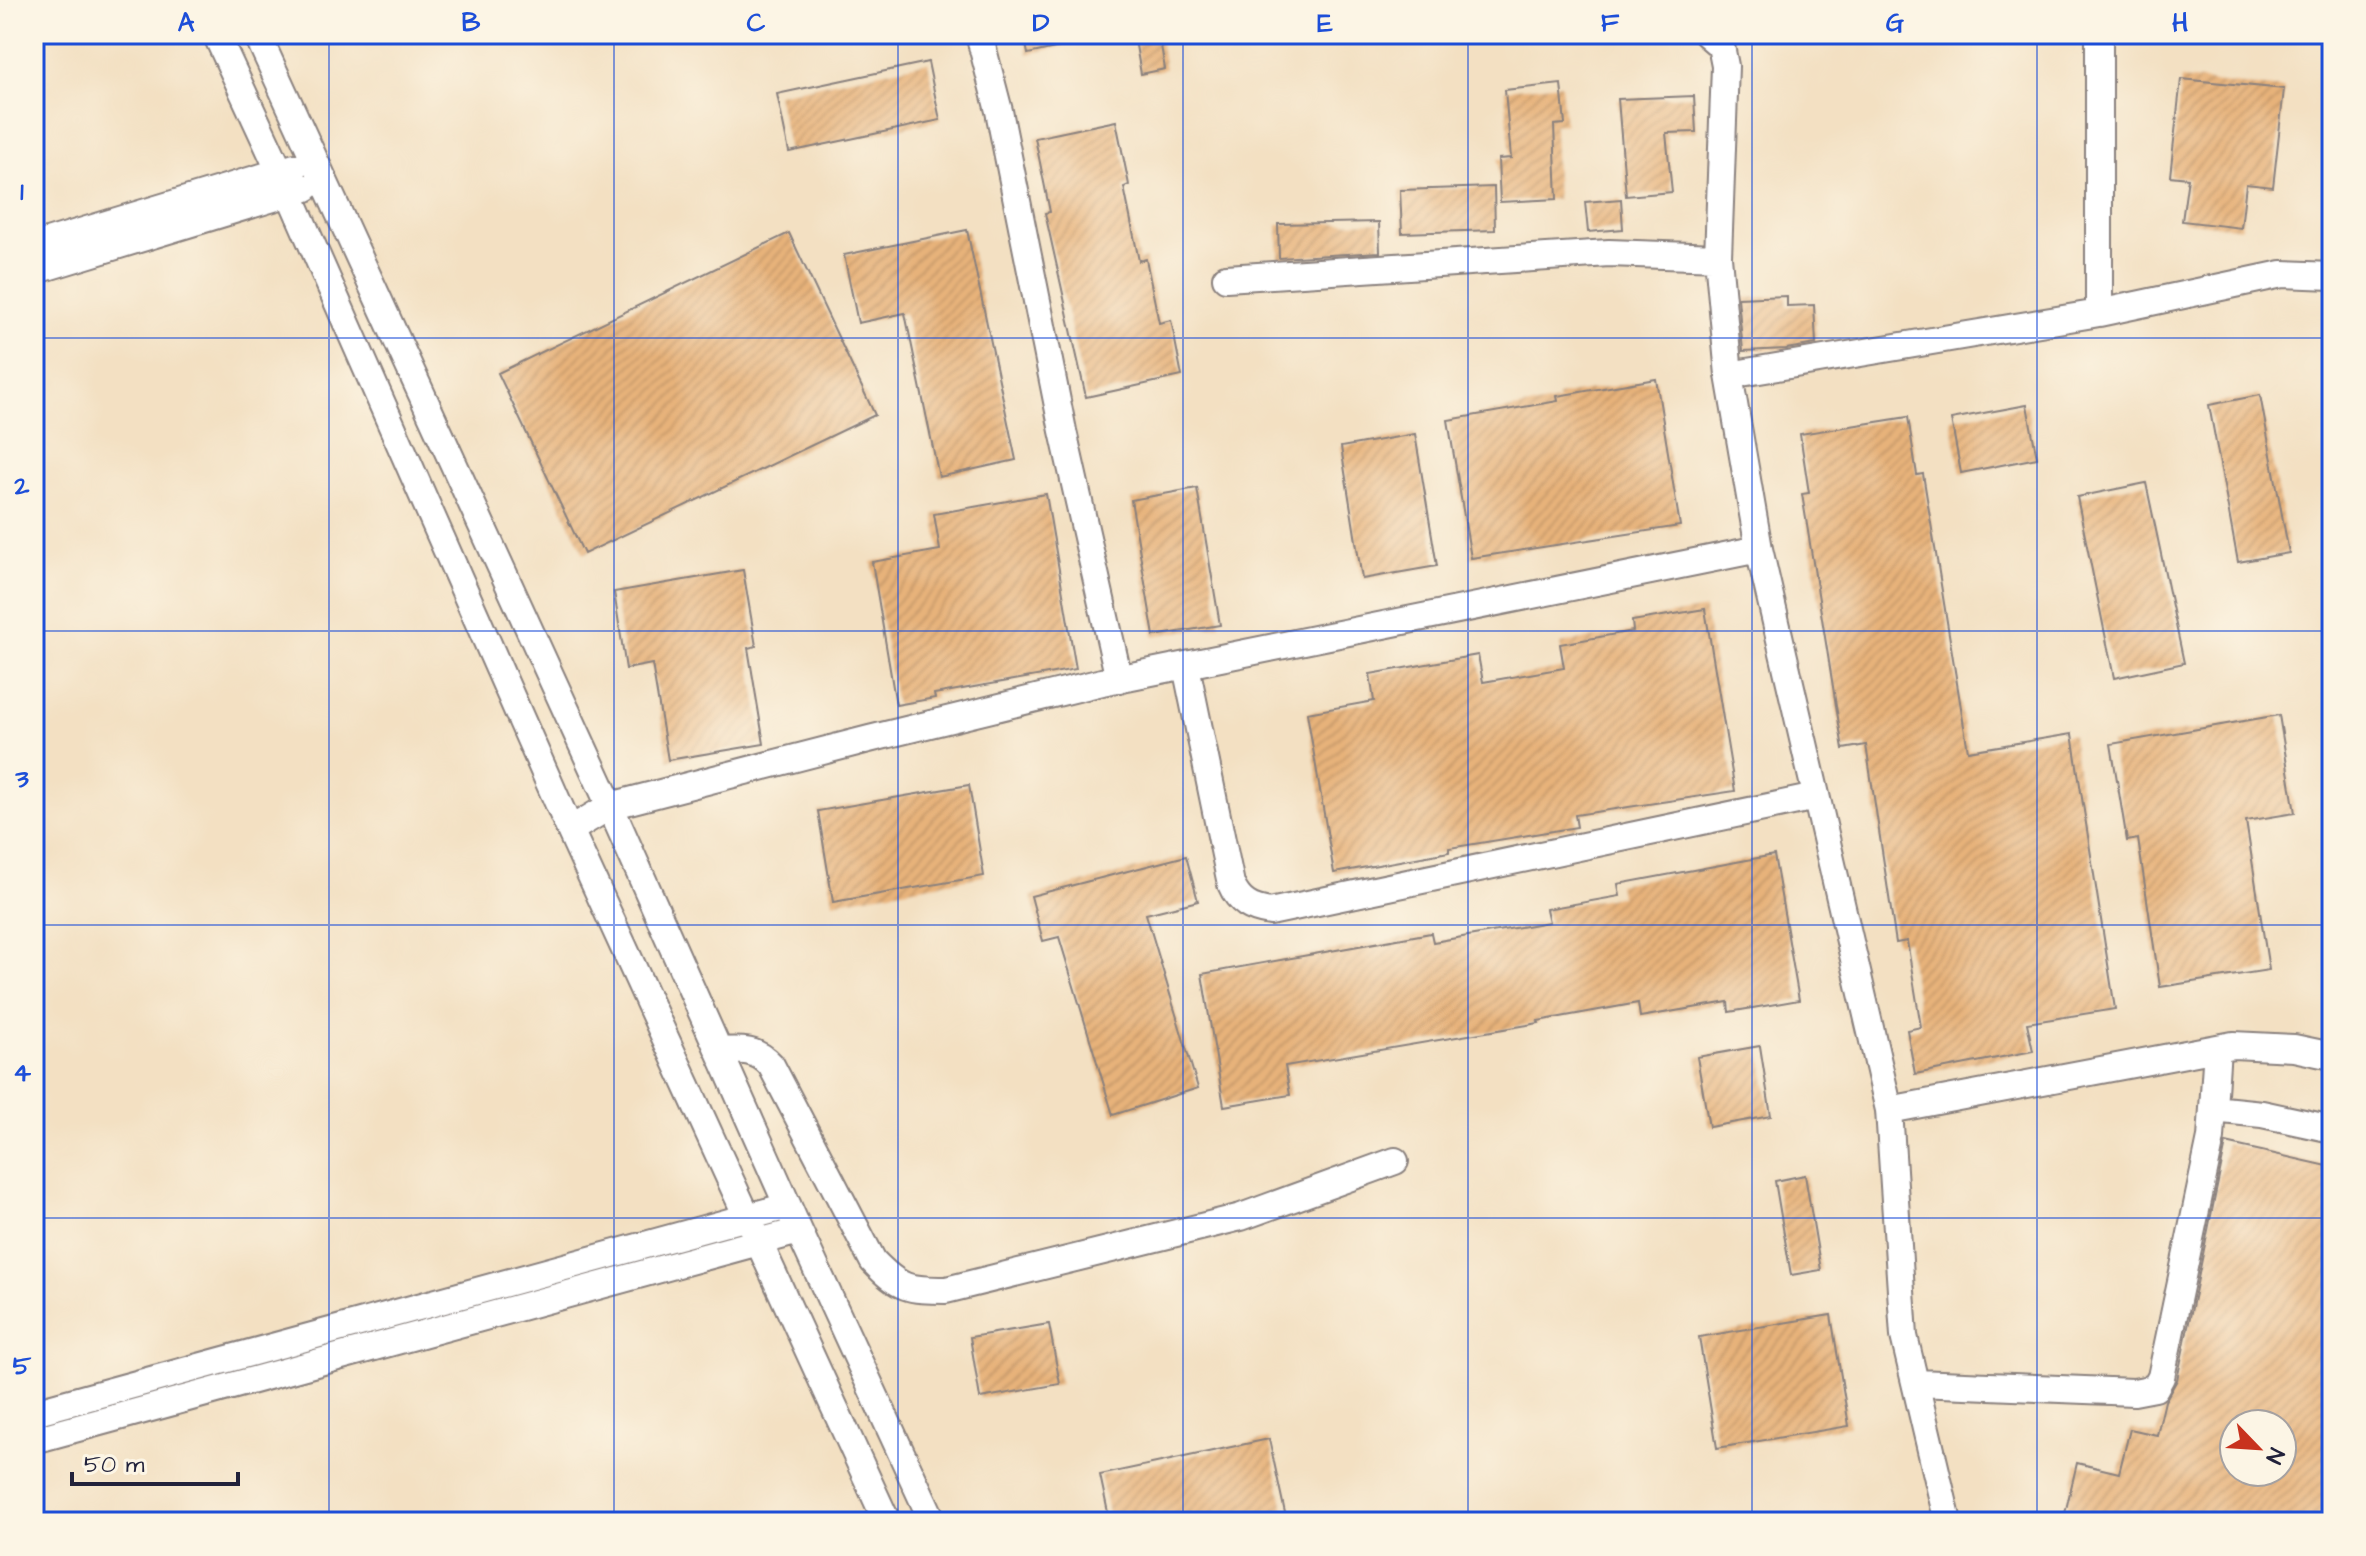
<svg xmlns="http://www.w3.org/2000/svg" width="2366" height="1556" viewBox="0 0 2366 1556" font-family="'Architects Daughter',sans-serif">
<defs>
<pattern id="building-hatch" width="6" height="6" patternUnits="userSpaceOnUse" patternTransform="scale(2)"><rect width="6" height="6" fill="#e7b27a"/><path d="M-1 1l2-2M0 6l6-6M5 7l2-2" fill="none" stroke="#c6996a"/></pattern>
</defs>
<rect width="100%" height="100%" fill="#fcf5e5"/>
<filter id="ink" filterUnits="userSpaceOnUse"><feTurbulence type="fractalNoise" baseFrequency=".0125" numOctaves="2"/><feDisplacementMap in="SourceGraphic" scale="16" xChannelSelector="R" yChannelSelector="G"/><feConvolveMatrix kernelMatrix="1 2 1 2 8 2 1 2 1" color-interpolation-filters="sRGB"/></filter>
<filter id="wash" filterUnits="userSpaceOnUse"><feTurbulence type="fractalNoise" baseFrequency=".006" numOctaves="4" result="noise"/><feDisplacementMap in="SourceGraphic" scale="32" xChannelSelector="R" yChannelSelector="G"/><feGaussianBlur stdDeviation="1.8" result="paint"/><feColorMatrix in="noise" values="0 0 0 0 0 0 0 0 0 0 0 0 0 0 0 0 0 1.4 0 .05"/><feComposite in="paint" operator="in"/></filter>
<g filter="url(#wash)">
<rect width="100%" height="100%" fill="#f3e0c2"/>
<g id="blocks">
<!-- building -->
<path fill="url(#building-hatch)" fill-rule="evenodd" d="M1024,34H1081L1082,42L1028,54Z
M1134,34H1159L1165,69L1141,74Z
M928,62L940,120L789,152L777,94Z
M2181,79L2284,89L2273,187L2246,184L2241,228L2182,221L2188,178L2170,176Z
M1561,84L1565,124L1554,125L1557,199L1500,202L1498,159L1511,158L1505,90Z
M1694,96L1696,132L1666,133L1672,192L1626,196L1618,99Z
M1116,121L1129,185L1124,187L1139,261L1146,259L1159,323L1171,320L1182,376L1086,397L1045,213L1050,212L1035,138Z
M1494,187L1495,230L1402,233L1400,190Z
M1621,199L1623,229L1588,232L1585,202Z
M1379,222L1380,252L1279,258L1278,224Z
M967,230L1016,460L939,477L905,313L858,323L844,255Z
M789,233L875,415L584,554L498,373Z
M1787,296V306L1814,305L1816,344L1786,349L1743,351L1738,298Z
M1656,379L1680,526L1471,558L1448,420L1558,401L1557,396Z
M2260,395L2289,553L2238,562L2209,405Z
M2027,405L2037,458L1961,473L1951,419Z
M1908,417L1917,475L1923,474L1968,751L2072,734L2115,1009L2027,1023L2033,1051L1915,1074L1907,1030L1921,1027L1907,941L1896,943L1866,745L1843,749L1802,494L1809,493L1800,434Z
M1415,434L1437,566L1362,579L1341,447Z
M2146,483L2184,663L2114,678L2077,497Z
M1197,488L1220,625L1154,636L1131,500Z
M1046,494L1076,669L934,694L935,698L896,705L872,562L940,550L934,514Z
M743,570L756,646L748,648L764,744L668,760L652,664L626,669L614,592Z
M1705,609L1735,791L1575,815L1577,827L1449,848V852L1334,873L1307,713L1374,701L1370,674L1478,655L1483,682L1564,668L1560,644L1633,631L1632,621Z
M2279,715L2295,813L2246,821L2269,970L2160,987L2138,839L2127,841L2111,744Z
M969,785L984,876L833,902L818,811Z
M1774,855L1799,1000L1729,1012L1728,1002L1640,1017L1638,1003L1538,1021L1539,1023L1285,1066L1290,1095L1224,1106L1202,974L1431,933L1433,942L1549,922L1546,909L1620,896L1618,884Z
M1186,856L1198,901L1146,914L1198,1088L1113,1115L1059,937L1043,941L1031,896Z
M1760,1046L1771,1116L1709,1127L1697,1057Z
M2226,1143L2332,1167V1522H2063L2077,1463L2119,1473L2130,1429L2157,1435L2165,1401L2177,1380ZM2234,1424H2282V1472H2234Z
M1805,1175L1821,1270L1791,1275L1775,1181Z
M1831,1315L1849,1426L1717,1448L1699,1337Z
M1049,1324L1060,1384L980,1398L970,1337Z
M1269,1439L1287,1522H1110L1100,1475Z"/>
</g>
</g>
<g filter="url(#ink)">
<use href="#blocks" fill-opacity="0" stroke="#8a817e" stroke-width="2"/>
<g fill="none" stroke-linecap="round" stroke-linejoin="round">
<defs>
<path id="minor" d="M216,34L280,172L570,830L887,1522
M257,34L610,806L799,1231L933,1522
M979,34L999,111L1063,431L1119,679
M1707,34L1721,46L1725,66L1718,257L1729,375L1759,549L1889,1110L1904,1336L1948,1522
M34,246L295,167
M34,271L306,188
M1226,278L1609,253L1718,257
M2099,313V34
M1729,375L2099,313L2282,274L2332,276
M1186,666L1231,884C1239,903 1251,909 1270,912L1816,797
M570,830L610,806L869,739L1102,682L1759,549
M719,1051C739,1050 756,1048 771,1065L873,1261C900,1289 908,1290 946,1290L1241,1217L1395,1161
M2213,1109L2262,1114L2332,1129
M1889,1110L2233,1045L2294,1048L2332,1056
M1917,1383L2134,1392L2155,1388L2161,1377L2211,1138L2217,1048
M34,1412L788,1206
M34,1440L799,1231"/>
</defs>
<!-- minor casing -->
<use href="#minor" stroke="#8a817e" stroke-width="30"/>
<!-- minor -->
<use href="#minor" stroke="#fff" stroke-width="26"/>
</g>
</g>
<!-- grid -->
<path fill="none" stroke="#1d4ed8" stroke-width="2" stroke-opacity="0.55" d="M329,34V1522M614,34V1522M898,34V1522M1183,34V1522M1468,34V1522M1752,34V1522M2037,34V1522M34,338H2332M34,631H2332M34,925H2332M34,1218H2332"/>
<!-- margin -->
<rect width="2366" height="1556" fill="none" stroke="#fcf5e5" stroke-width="88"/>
<!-- north arrow -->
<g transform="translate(2258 1448) rotate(115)"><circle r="38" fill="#fcf5e5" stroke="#a5a1a1" stroke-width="2"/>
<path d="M0-6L14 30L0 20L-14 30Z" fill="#c8321e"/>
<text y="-12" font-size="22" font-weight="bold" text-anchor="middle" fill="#22223b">N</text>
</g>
<!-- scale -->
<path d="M72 1472v12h166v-12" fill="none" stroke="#22223b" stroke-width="4"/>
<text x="84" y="1472" font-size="24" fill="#22223b" stroke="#fcf5e5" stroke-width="6" paint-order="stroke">50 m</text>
<rect x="44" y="44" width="2278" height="1468" fill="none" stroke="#1d4ed8" stroke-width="3"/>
<g font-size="26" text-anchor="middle" font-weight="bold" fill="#1d4ed8">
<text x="186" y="31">A</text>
<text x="471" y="31">B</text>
<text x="756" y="31">C</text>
<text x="1041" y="31">D</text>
<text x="1325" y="31">E</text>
<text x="1610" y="31">F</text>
<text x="1895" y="31">G</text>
<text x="2180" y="31">H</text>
<text x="22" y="200">1</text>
<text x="22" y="494">2</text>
<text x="22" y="787">3</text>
<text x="22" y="1081">4</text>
<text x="22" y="1374">5</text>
</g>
</svg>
